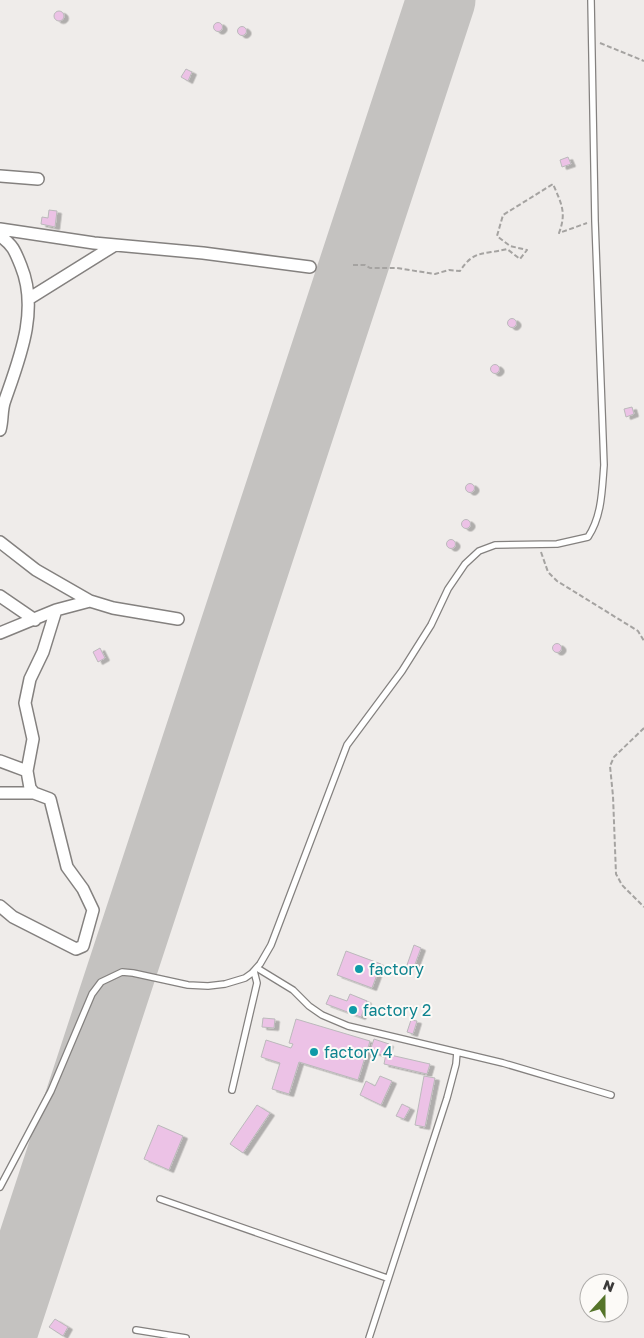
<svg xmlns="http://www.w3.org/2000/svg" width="644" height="1338" viewBox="0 0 644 1338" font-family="'Golos Text',sans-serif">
<defs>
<filter id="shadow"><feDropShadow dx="4.5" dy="2.5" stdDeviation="0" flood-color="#0004"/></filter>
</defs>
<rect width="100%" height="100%" fill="#efecea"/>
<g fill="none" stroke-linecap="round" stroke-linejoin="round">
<!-- runway -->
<path stroke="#c4c2c0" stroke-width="69" d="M1,1338L441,0"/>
</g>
<!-- building -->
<path fill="#ecc2e6" stroke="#bbb9bb" filter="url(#shadow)" d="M54 16a5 5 0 1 1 10 0a5 5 0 1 1-10 0Z
M213.5 27a4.5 4.5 0 1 1 9 0a4.5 4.5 0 1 1-9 0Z
M237.5 31a4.5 4.5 0 1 1 9 0a4.5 4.5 0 1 1-9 0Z
M186,69L192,72L188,81L181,77Z
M568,157L571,164L562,167L560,160Z
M49,210L57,211L55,227L41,224L42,217L48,218Z
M507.5 323a4.5 4.5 0 1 1 9 0a4.5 4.5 0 1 1-9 0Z
M490.5 369a4.5 4.5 0 1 1 9 0a4.5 4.5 0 1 1-9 0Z
M632,407L634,414L626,417L624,409Z
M465.5 488a4.5 4.5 0 1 1 9 0a4.5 4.5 0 1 1-9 0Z
M461.5 524a4.5 4.5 0 1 1 9 0a4.5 4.5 0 1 1-9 0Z
M446.5 544a4.5 4.5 0 1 1 9 0a4.5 4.5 0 1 1-9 0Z
M552.5 648a4.5 4.5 0 1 1 9 0a4.5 4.5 0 1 1-9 0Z
M100,648L105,658L98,662L93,652Z
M414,945L421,948L414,967L407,965Z
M346,951L381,964L372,988L337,975Z
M350,994L367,1001L361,1017L326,1004L330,995L347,1001Z
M263,1018L275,1019L274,1028L262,1027Z
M296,1019L370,1041L358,1080L299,1062L289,1094L272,1089L280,1063L261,1057L266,1040L291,1048L293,1044L289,1043Z
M411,1020L417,1021L413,1034L407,1032Z
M374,1039L389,1044L385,1056L370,1051Z
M386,1054L430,1064L427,1074L384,1064Z
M380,1076L392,1081L381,1105L360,1095L366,1081L375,1086Z
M424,1076L435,1078L425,1127L415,1125Z
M402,1104L410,1108L404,1119L396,1116Z
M257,1105L270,1113L243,1153L230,1144Z
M158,1125L183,1136L169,1170L144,1159Z
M55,1319L68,1327L63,1336L49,1327Z"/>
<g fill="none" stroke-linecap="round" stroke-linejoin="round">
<defs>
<path id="lane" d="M257,968L293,990L309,1006L322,1015L348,1026L503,1063L611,1095
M232,1090L257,983L254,971
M0,1187L51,1091L92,994L101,982L122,972L133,973L188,985L208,986L225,984L245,978L252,973L260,964L271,945L347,745L402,671L431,625L448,589L465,564L479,551L495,545L557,544L588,537C602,516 602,490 604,465L595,221L591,0
M160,1199L387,1278
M136,1330L186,1338
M369,1338L447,1098L456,1064L457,1052"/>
<path id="street" d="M0,176L38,179
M0,229L94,243L203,253L310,267
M0,236C13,245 15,251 21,266C39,310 20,357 5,400C1,410 3,420 0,430
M30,298L115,245
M0,542L36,570L90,601L113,608L178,619
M0,596L35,620
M0,633L56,610L90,601
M0,761L27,771
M0,793H34
M0,906L13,917L76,949L83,946L93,910L83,889L67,867L50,799L34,793L30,788L27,771L33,739L25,703L30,679L43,652L56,610"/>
</defs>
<!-- lane casing -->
<use href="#lane" stroke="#84817f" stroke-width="8"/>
<!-- street casing -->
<use href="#street" stroke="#84817f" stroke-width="14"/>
<!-- path -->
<path stroke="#a5a3a1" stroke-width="2" stroke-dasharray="5 2.5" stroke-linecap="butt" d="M600,43L644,61
M353,265H365L370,268H397L435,274L449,270L460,271C474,249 485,255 507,249L520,259L527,250L510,246L497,236L503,215L553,184C561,203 567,212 559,233L587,223
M541,552L548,572L557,581L638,631L644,641
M644,728L614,757L610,766L613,796L616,874L622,885L644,907"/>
<!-- lane -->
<use href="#lane" stroke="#fff" stroke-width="5.5"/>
<!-- street -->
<use href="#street" stroke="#fff" stroke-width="11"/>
</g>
<!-- markers -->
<g fill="#0f9aa8" stroke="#fcfaf7" stroke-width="2">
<circle cx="359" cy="969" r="5"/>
<circle cx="353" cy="1010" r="5"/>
<circle cx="314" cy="1052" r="5"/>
</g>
<g text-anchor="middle" stroke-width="4" stroke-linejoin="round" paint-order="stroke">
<!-- culture labels -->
<g font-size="16" fill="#0d838f" stroke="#fcfaf7" text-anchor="start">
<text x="369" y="975">factory</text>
<text x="363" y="1016">factory 2</text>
<text x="324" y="1058">factory 4</text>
</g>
</g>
<!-- north arrow -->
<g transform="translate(604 1298) rotate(21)"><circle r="24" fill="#fcfaf7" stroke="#afadab"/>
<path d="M0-4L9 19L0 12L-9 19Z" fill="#557429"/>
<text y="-8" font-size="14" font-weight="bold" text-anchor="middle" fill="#3b3a39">N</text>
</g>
</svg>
